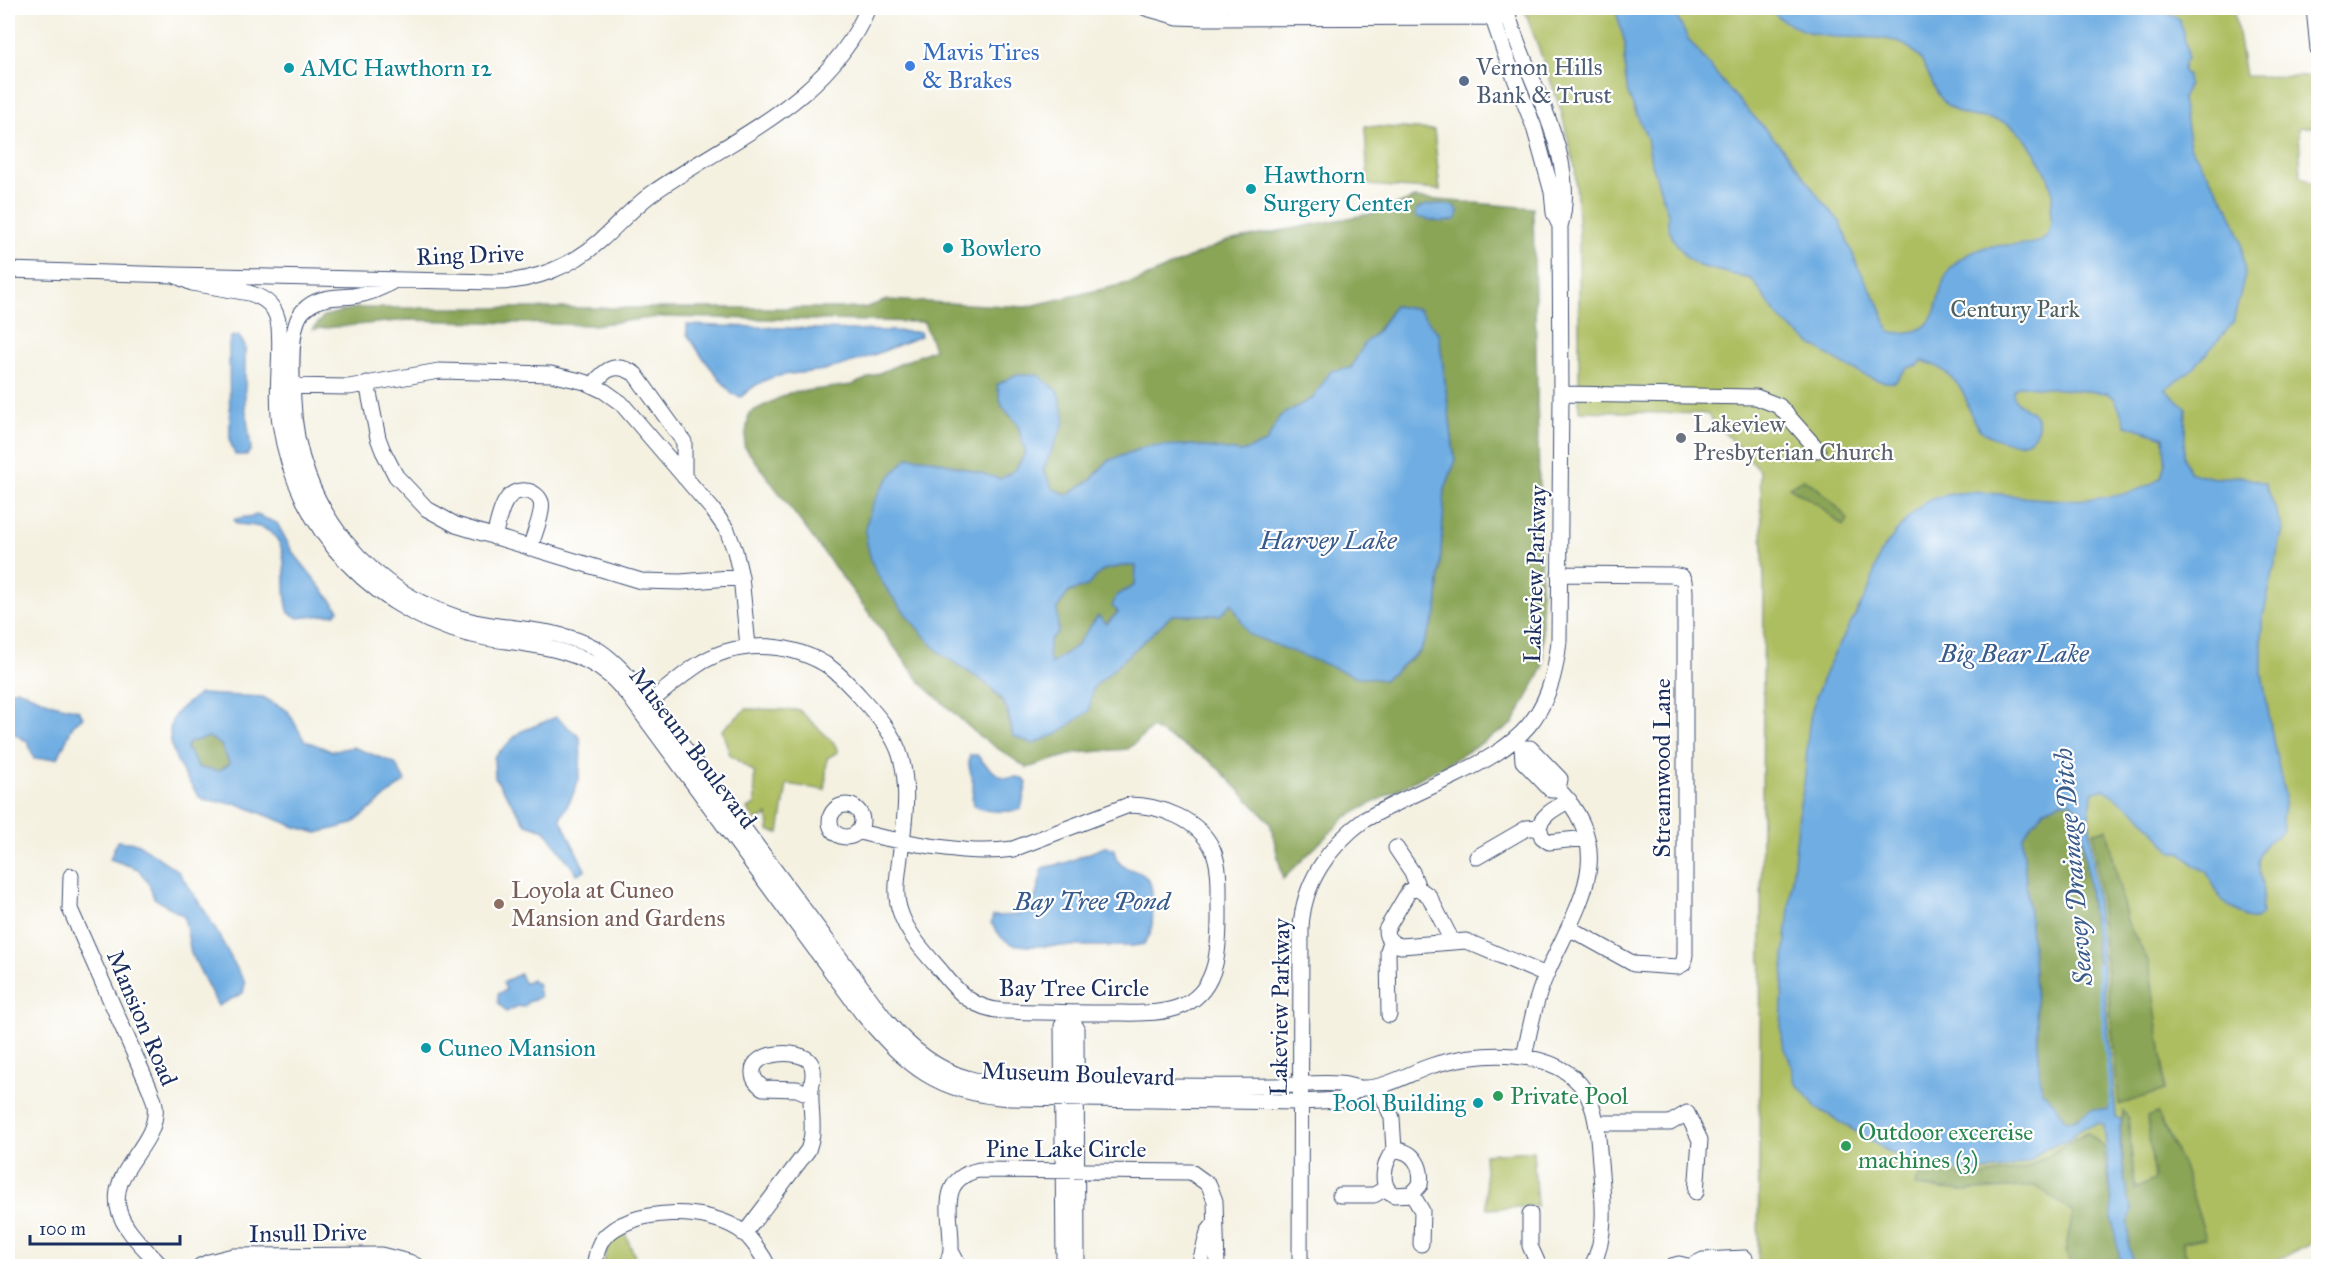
<svg xmlns="http://www.w3.org/2000/svg" width="2326" height="1274" viewBox="0 0 2326 1274" font-family="'IM FELL Great Primer',serif">
<rect width="100%" height="100%" fill="#fff"/>
<filter id="ink" filterUnits="userSpaceOnUse"><feTurbulence type="fractalNoise" baseFrequency=".0167" numOctaves="2"/><feDisplacementMap in="SourceGraphic" scale="12" xChannelSelector="R" yChannelSelector="G"/><feConvolveMatrix kernelMatrix="1 2 1 2 8 2 1 2 1" color-interpolation-filters="sRGB"/></filter>
<filter id="wash" filterUnits="userSpaceOnUse"><feTurbulence type="fractalNoise" baseFrequency=".008" numOctaves="4" result="noise"/><feDisplacementMap in="SourceGraphic" scale="24" xChannelSelector="R" yChannelSelector="G"/><feGaussianBlur stdDeviation="1.35" result="paint"/><feColorMatrix in="noise" values="0 0 0 0 0 0 0 0 0 0 0 0 0 0 0 0 0 1.4 0 .05"/><feComposite in="paint" operator="in"/></filter>
<g filter="url(#wash)">
<rect width="100%" height="100%" fill="#f4f1e1"/>
<!-- green -->
<path fill="#adbe61" stroke="#647660" stroke-width="1.5" d="M1524,8H2234L2245,76L2318,77V127H2299L2301,176L2313,184L2318,341V1241L2264,1266H2144L2085,1223L2080,1266H1758L1764,582L1760,471L1707,414L1579,411V235L1575,168L1561,110Z
M1365,126L1434,130L1440,190L1368,185Z
M746,709L799,710L834,743L838,752L827,758L825,790L787,784L779,833L769,831L768,815L756,821L747,809L755,805L754,772L730,755L722,730Z
M1533,1151L1537,1206L1487,1209L1484,1154Z
M624,1231L639,1266H603C605,1252 610,1237 624,1231Z"/>
<!-- forest -->
<path fill="#8aa557" stroke="#526a5a" stroke-width="1.5" fill-rule="evenodd" d="M1414,198L1533,208L1543,668L1513,724L1452,761L1346,817L1283,879L1270,822L1211,761L1152,728L1128,749L1076,753L1027,768L979,736L922,684L744,446L749,413L789,393L852,385L934,349L924,322L660,317L592,325L408,320L313,329L324,316L356,308H864L887,300L1026,307L1137,281L1227,241L1380,212ZM1394,306L1418,309L1439,334L1455,462L1445,489L1437,612L1420,652L1384,680L1232,603L1220,615H1172L1093,688L1013,736L1006,708L868,520C879,492 887,477 909,457L930,459L1001,479L1016,469L1026,452L1017,423L1002,406L997,385L1015,375H1038L1050,451L1043,469L1053,489L1068,495L1091,480L1108,461L1191,445L1241,452L1266,443L1280,416L1313,398L1331,371L1350,368C1364,344 1380,329 1394,306Z
M1803,479C1823,490 1833,502 1848,520L1844,527L1820,506L1789,487Z
M1123,566H1136L1135,585L1116,597L1118,612L1106,624L1098,616L1076,646L1051,664L1048,654L1050,639L1058,633L1057,608L1069,592L1087,586L1103,570Z
M209,737L221,745L230,764L219,771L199,768L186,748L190,742Z
M2060,802H2071L2077,809L2080,817L2101,985L2111,1098V1104L2107,1110C2092,1108 2079,1120 2064,1120C2059,1107 2052,1099 2041,1091L2033,959L2022,837L2044,810Z
M2107,829L2127,921L2149,963L2163,1063L2164,1090L2119,1105L2094,832Z
M2123,1111L2128,1117L2135,1189L2154,1180L2147,1117L2157,1113L2183,1166L2206,1238L2182,1242L2190,1266H2087L2085,1263L2072,1266L2065,1252L2073,1213L2037,1186L1963,1191L1915,1186L1922,1170L1978,1177L2025,1169L2087,1132L2103,1146L2111,1194H2126L2120,1131Z"/>
<!-- water -->
<path fill="#70ade2" stroke="#466ea0" stroke-width="1.5" fill-rule="evenodd" d="M1615,8H1672L1689,40L1726,86L1788,154L1821,200L1840,222L1858,267L1879,304L1889,332C1957,340 1923,281 1962,258C1969,254 1978,249 1986,247C2001,244 2034,247 2044,239C2051,233 2051,222 2051,214C2051,207 2053,198 2052,191C2049,172 2025,132 2008,124C1985,113 1966,123 1945,103C1926,84 1930,55 1900,43C1880,35 1858,38 1837,37C1812,36 1785,26 1768,8H2165L2167,14L2177,17L2180,21L2187,49V59L2184,62L2183,71L2187,76L2188,85L2182,99L2190,146L2226,203L2234,221L2241,240L2245,275L2233,323L2194,368L2165,389L2186,408L2184,457L2189,472L2214,478L2240,476L2265,483L2283,529L2262,621V673L2273,740L2285,796L2282,820L2283,830C2278,836 2270,839 2265,845C2251,861 2263,877 2263,895C2262,902 2260,907 2262,914L2256,920L2246,918L2221,899L2206,871L2195,866L2181,852H2172L2141,816L2104,789L2093,791L2089,814L2116,1117L2121,1120L2120,1145L2127,1197L2132,1210L2128,1224L2129,1246L2134,1266H2121L2112,1219V1203L2104,1125L2098,1123L2080,1129L2067,1141L2045,1148L2030,1161L2004,1169L1973,1172L1937,1168L1891,1153L1817,1108L1795,1082L1789,1058L1784,1049L1781,1030L1784,957L1800,804C1809,774 1804,741 1812,710C1823,667 1848,631 1868,591C1873,580 1874,568 1879,557C1885,544 1914,509 1926,502C1953,488 1987,492 2015,496C2060,502 2123,504 2161,478L2165,463L2164,437L2126,425L2115,399L2108,393L2025,386H2019L2013,391C2013,407 2035,408 2038,422C2039,429 2034,438 2027,441C2014,447 1990,438 1979,429C1972,421 1969,409 1966,399C1959,381 1941,365 1922,361L1919,365L1907,368L1895,382C1870,387 1799,338 1782,320C1769,308 1763,291 1751,279L1699,266L1687,258L1673,239L1668,226V214L1651,161L1647,138L1628,94L1625,75V43ZM2060,802H2071L2077,809L2080,817L2101,985L2111,1098V1104L2107,1110L2091,1109L2075,1120H2064C2059,1107 2052,1099 2041,1091L2033,959L2022,837L2044,810Z
M1442,204L1455,206L1459,213L1455,220L1442,222L1416,217V210L1427,205Z
M1394,306L1418,309L1439,334L1455,462L1445,489L1437,612L1420,651L1384,680L1355,676L1248,634L1232,603L1220,615H1172L1093,688L1089,711L1057,734L1033,744L1013,736C1011,727 1010,717 1007,709C995,681 962,671 941,653C923,637 886,591 875,570C871,561 865,540 866,530C869,501 888,476 909,457L930,459L1001,479L1016,469L1026,452L1017,423L1002,406L997,385L1015,375H1038L1058,392L1065,420L1043,470L1053,489L1068,495L1091,480L1108,461L1147,446L1191,445L1241,452L1266,443L1280,416L1313,398L1331,371L1351,368L1364,344L1378,331ZM1123,566H1136L1135,585L1116,596L1112,606L1118,612L1107,624L1098,616L1076,646L1051,664L1048,654L1050,639L1058,633L1057,608L1069,592L1087,586L1103,570Z
M687,325L920,332L921,336C890,348 860,362 828,369C791,377 772,368 741,397L732,394L703,358L687,334Z
M238,335L245,346V404L251,449L247,455H235L230,441L229,343L231,337Z
M257,515L277,523L292,551L339,610L335,614L298,618L289,613C279,588 295,543 265,529C257,525 246,525 237,524L234,520C241,516 249,518 257,515Z
M17,689L53,704L78,710L83,717L73,725L58,758L34,759L28,742L8,730V692Z
M199,694L263,697L288,711L304,740L331,751L353,747L395,763L405,781L352,824L317,833L296,827L238,804L201,799C186,779 159,741 175,715C180,707 192,700 199,694ZM209,737L221,745L230,764L219,771L199,768L186,748L190,742Z
M556,717L580,737C582,775 580,786 560,818L585,870L577,874L545,830L526,824L495,778L494,757L520,732Z
M970,755H977C983,763 996,776 1007,778C1013,778 1016,776 1022,778L1027,783L1021,809C1012,812 975,814 973,802C971,796 974,789 973,783C971,773 967,764 970,755Z
M117,841L137,843L178,871L208,916L245,983L243,993L218,1006L191,953L184,916L154,898L148,882L138,869L110,859Z
M1107,846L1114,849C1118,876 1138,864 1149,881C1154,888 1153,923 1151,932C1150,936 1146,940 1144,944L1133,946H1028L1011,944L1002,938L991,923L993,916C1001,915 1015,917 1022,913C1038,905 1038,883 1043,868L1065,863Z
M520,974L524,983L532,979L534,983H537L540,997L528,1002L523,1007L518,1006L506,1012L498,1002V994L506,990L503,982Z"/>
<g fill="none" stroke-linecap="round" stroke-linejoin="round">
<!-- stream -->
<path stroke="#70ade2" stroke-width="3" d="M2098,964L2111,1107"/>
</g>
</g>
<g filter="url(#ink)">
<g fill="none" stroke-linecap="round" stroke-linejoin="round">
<defs>
<path id="minor" d="M1146,8L1178,17L1204,18L1509,17
M2314,8L2318,49
M1490,10L1504,51L1534,127L1552,192L1554,213L1560,226
M8,270L174,275L495,282C533,282 572,266 600,241C618,225 634,206 654,192C732,138 829,101 868,8
M174,275L192,283L249,293C268,299 277,308 279,327C282,359 275,391 280,423C296,532 377,618 486,638C529,645 576,647 610,676C617,682 623,690 629,696L862,1013C908,1067 937,1093 1010,1098L1300,1102L1340,1100L1361,1088
M395,280C382,288 369,294 353,296C334,298 317,296 303,311C288,327 292,379 293,400C296,506 370,598 475,622C514,630 560,629 595,648C617,661 634,684 650,702L886,1020C908,1046 934,1069 967,1078C1009,1091 1057,1085 1100,1085C1157,1086 1213,1087 1270,1086C1293,1086 1316,1082 1339,1084C1347,1084 1354,1088 1362,1088C1385,1089 1409,1073 1431,1066C1475,1051 1556,1046 1585,1091C1598,1112 1598,1139 1600,1163C1603,1196 1608,1236 1592,1266
M367,383L378,438L383,451L396,476L427,509L456,525L641,581L681,582L741,577
M593,385C606,368 616,362 635,374L684,442V477
M284,386L349,387L439,371L551,374L585,382L604,391L621,403L712,509L727,530L735,551L741,577L748,646
M1561,394L1756,397L1779,406L1818,450
M494,537C499,520 502,488 526,491C532,491 539,496 541,502C544,512 533,537 530,548
M1559,574L1671,575L1682,577L1684,581L1685,591V955L1683,964L1677,967L1634,964L1569,928
M642,709C660,694 677,679 696,666C734,640 785,641 825,664C836,670 846,682 855,691C873,711 894,732 901,758C910,791 904,824 900,857C898,875 894,894 900,911C907,934 926,954 941,971C959,994 973,1008 1003,1011C1040,1012 1076,1013 1112,1013C1136,1013 1162,1015 1184,1005C1222,987 1219,938 1219,904C1219,886 1220,867 1213,850C1199,819 1160,805 1129,805L1013,849C980,854 950,849 918,844C898,840 877,838 858,831
M830 821a16 16 0 1 1 32 0a16 16 0 1 1-32 0Z
M1539,827L1542,837L1549,842L1587,838
M1539,827C1543,813 1557,808 1569,800
M1396,848L1412,872L1418,888
M1477,857L1527,828L1539,827
M71,876L70,909L149,1087C151,1093 154,1099 155,1105C160,1146 107,1169 119,1211C125,1232 147,1250 161,1266
M1452,941L1429,896L1418,888L1409,891L1386,930C1386,939 1392,944 1401,946L1466,941L1546,975
M1069,1013L1076,1027L1077,1266
M1389,1015L1388,951L1391,942
M1524,1057C1530,1029 1535,999 1547,973C1576,907 1620,853 1558,789L1551,790L1523,761L1522,748H1530L1560,779L1558,789
M1379,1086L1392,1118L1394,1150C1384,1162 1378,1186 1394,1195L1412,1194L1420,1185C1423,1167 1414,1150 1394,1150
M1596,1123H1670L1687,1113L1700,1140L1696,1192
M1412,1194L1422,1211L1421,1244
M1340,1195H1374L1386,1188
M1530,1214V1246L1539,1266
M744,1234L808,1150C810,1144 812,1138 812,1132C813,1118 810,1104 811,1089C812,1081 816,1070 810,1062C801,1049 751,1050 753,1073C753,1080 758,1084 763,1088L797,1089L811,1095
M951,1251L959,1266
M200,1266L209,1262L233,1256L381,1255L409,1262L417,1266
M594,1266C596,1259 597,1246 602,1240C629,1206 711,1206 744,1233C753,1241 763,1256 768,1266
M947,1266C948,1260 951,1254 951,1248C952,1216 936,1179 979,1170L1191,1172L1209,1185L1215,1201L1217,1266
M1064,1266L1062,1026L1069,1013
M1199,1266L1208,1232L1215,1223
M1300,1266L1301,928C1303,883 1329,846 1364,820C1393,804 1422,791 1452,777C1519,745 1551,720 1559,641L1561,394L1560,226C1581,157 1523,74 1506,8
M1672,1266L1679,1264L1687,1266
M1691,1266L1703,1260L1745,1258"/>
</defs>
<!-- minor casing -->
<use href="#minor" stroke="#3c4c72" stroke-width="17"/>
<!-- minor -->
<use href="#minor" stroke="#fff" stroke-width="15"/>
</g>
</g>
<!-- markers -->
<circle fill="#3f7fe0" stroke="#fff" stroke-width="2" cx="910" cy="66" r="6"/>
<g fill="#0f9aa8" stroke="#fff" stroke-width="2">
<circle cx="289" cy="68" r="6"/>
<circle cx="1251" cy="189" r="6"/>
<circle cx="948" cy="248" r="6"/>
<circle cx="426" cy="1048" r="6"/>
<circle cx="1478" cy="1103" r="6"/>
</g>
<circle fill="#5c6f8a" stroke="#fff" stroke-width="2" cx="1464" cy="81" r="6"/>
<circle fill="#6b7280" stroke="#fff" stroke-width="2" cx="1681" cy="438" r="6"/>
<circle fill="#8d6e63" stroke="#fff" stroke-width="2" cx="499" cy="904" r="6"/>
<g fill="#2e9e5b" stroke="#fff" stroke-width="2">
<circle cx="1498" cy="1096" r="6"/>
<circle cx="1846" cy="1146" r="6"/>
</g>
<g text-anchor="middle" stroke-width="4.5" stroke-linejoin="round" paint-order="stroke">
<!-- shop labels -->
<g font-size="24" fill="#366cbe" stroke="#fff" text-anchor="start">
<text x="922" y="60">Mavis Tires<tspan x="922" dy="28">&amp; Brakes</tspan></text>
</g>
<!-- service labels -->
<g font-size="24" fill="#4e5e75" stroke="#fff" text-anchor="start">
<text x="1476" y="75">Vernon Hills<tspan x="1476" dy="28">Bank &amp; Trust</tspan></text>
</g>
<!-- culture labels -->
<g font-size="24" fill="#0d838f" stroke="#fff" text-anchor="start">
<text x="301" y="76">AMC Hawthorn 12</text>
<text x="1263" y="183">Hawthorn<tspan x="1263" dy="28">Surgery Center</tspan></text>
<text x="960" y="256">Bowlero</text>
<text x="438" y="1056">Cuneo Mansion</text>
<text x="1466" y="1111" text-anchor="end">Pool Building</text>
</g>
<!-- street labels -->
<g font-size="24" fill="#1b2f5e" stroke="#fff">
<text transform="translate(470 255) rotate(-2)" y="8">Ring Drive</text>
<text transform="translate(1535 574) rotate(-88)" y="8">Lakeview Parkway</text>
<text transform="translate(693 748) rotate(53)" y="8">Museum Boulevard</text>
<text transform="translate(1662 768) rotate(-90)" y="8">Streamwood Lane</text>
<text x="1074" y="996">Bay Tree Circle</text>
<text transform="translate(1280 1007) rotate(-89)" y="8">Lakeview Parkway</text>
<text transform="translate(142 1018) rotate(67)" y="8">Mansion Road</text>
<text transform="translate(1078 1074) rotate(2)" y="8">Museum Boulevard</text>
<text x="1066" y="1157">Pine Lake Circle</text>
<text transform="translate(308 1233) rotate(-1)" y="8">Insull Drive</text>
</g>
<!-- park labels -->
<g font-size="24" fill="#4e615f" stroke="#fff">
<text x="2015" y="317">Century Park</text>
</g>
<!-- worship labels -->
<g font-size="24" fill="#5b616d" stroke="#fff" text-anchor="start">
<text x="1693" y="432">Lakeview<tspan x="1693" dy="28">Presbyterian Church</tspan></text>
</g>
<!-- education labels -->
<g font-size="24" fill="#785e54" stroke="#fff" text-anchor="start">
<text x="511" y="898">Loyola at Cuneo<tspan x="511" dy="28">Mansion and Gardens</tspan></text>
</g>
<!-- leisure labels -->
<g font-size="24" fill="#27864d" stroke="#fff" text-anchor="start">
<text x="1510" y="1104">Private Pool</text>
<text x="1858" y="1140">Outdoor excercise<tspan x="1858" dy="28">machines (3)</tspan></text>
</g>
<!-- water labels -->
<g font-size="26" font-style="italic" fill="#395b8c" stroke="#fff">
<text x="1328" y="549">Harvey Lake</text>
<text x="2014" y="662">Big Bear Lake</text>
<text transform="translate(2073 867) rotate(-95)" y="9">Seavey Drainage Ditch</text>
<text x="1092" y="910">Bay Tree Pond</text>
</g>
</g>
<!-- margin -->
<rect width="2326" height="1274" fill="none" stroke="#fff" stroke-width="30"/>
<!-- scale -->
<path d="M30 1235v9h150v-9" fill="none" stroke="#1b2f5e" stroke-width="3"/>
<text x="39" y="1235" font-size="18" fill="#1b2f5e" stroke="#ffffff" stroke-width="4.5" paint-order="stroke">100 m</text>
</svg>
